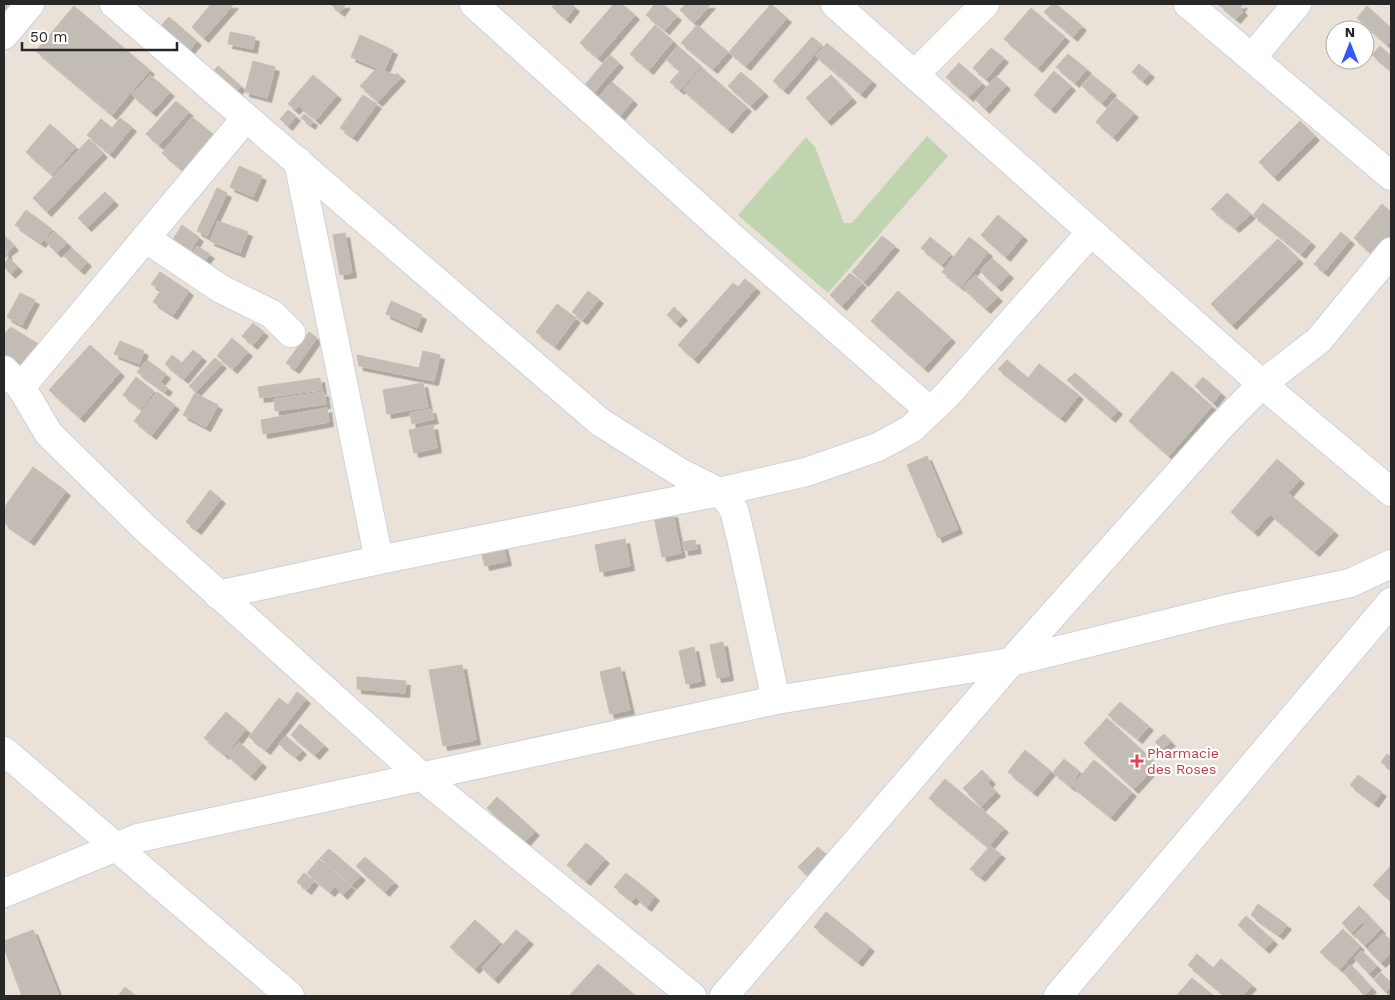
<svg xmlns="http://www.w3.org/2000/svg" width="1395" height="1000" viewBox="0 0 1395 1000" font-family="'Work Sans',sans-serif">
<defs>
<filter id="shadow"><feDropShadow dx="4.5" dy="4.5" stdDeviation="0" flood-color="#0004"/></filter>
</defs>
<rect width="100%" height="100%" fill="#eae2d8"/>
<!-- cemetery -->
<path fill="#c0d4af" d="M927,136L948,156L828,293L738,215L806,137L815,147L844,223H852Z"/>
<!-- building -->
<path fill="#c2bcb5" stroke="#c5beb2" filter="url(#shadow)" d="M4,4H13L6,14L4,13Z
M211,4H234L204,38L192,27Z
M330,4H346L340,12Z
M555,4H571L575,7L566,19L552,7Z
M614,4H622L635,15L598,58L580,43Z
M655,4H663L677,16L665,30L646,15Z
M686,4H711L694,23L680,10Z
M771,4L787,18L746,66L729,52Z
M1052,4H1056L1082,26L1073,37L1044,12Z
M1243,4L1240,8L1243,11L1236,19L1219,5Z
M74,6L150,70L112,115L36,51Z
M1367,6L1391,28V41L1387,45L1357,18Z
M1031,8L1065,37L1038,68L1004,39Z
M169,17L197,41L187,53L158,29Z
M655,25L673,41L649,70L630,54Z
M697,25L728,52L713,69L681,43Z
M230,32L255,37L253,49L228,44Z
M360,35L393,50L384,71L351,57Z
M812,37L822,45L784,90L773,81Z
M827,43L872,81L861,94L816,56Z
M678,46L701,66L680,90L670,82L680,71L667,60Z
M1380,46L1391,56V71L1372,55Z
M991,48L1004,58L986,79L973,68Z
M1068,54L1087,69L1075,83L1056,67Z
M610,55L619,63L592,95L583,87Z
M253,61L275,67L267,98L245,92Z
M959,63L982,83L969,97L946,77Z
M1139,64L1150,73L1143,81L1132,72Z
M218,66L241,86L233,95L210,75Z
M702,68L747,107L728,129L683,90Z
M376,69L396,75L397,73L401,77L378,102L360,86Z
M1054,71L1071,86L1051,109L1034,95Z
M741,72L764,92L751,106L728,86Z
M150,75L170,92L152,112L132,95Z
M313,75L337,95L316,120L299,106L295,110L288,104Z
M831,75L852,98L827,121L806,98Z
M1092,75L1112,91L1102,103L1082,86Z
M996,76L1006,85L985,109L976,100Z
M612,82L633,100L619,117L597,99Z
M363,95L377,104L353,137L340,128Z
M1116,98L1134,113L1113,137L1096,122Z
M176,101L189,112L159,145L146,134Z
M288,110L296,116L288,126L280,119Z
M304,114L313,121L311,125L301,118Z
M192,117L219,139L188,175L162,153Z
M120,118L132,127L110,154L87,135L101,119L112,128Z
M1300,121L1315,136L1274,177L1259,162Z
M50,124L76,147L52,175L26,152Z
M89,139L103,153L47,212L33,198Z
M239,166L262,176L253,197L230,187Z
M217,188L227,193L207,236L197,231Z
M105,192L114,201L87,227L78,218Z
M1227,193L1251,214L1235,228L1211,209Z
M1263,203L1311,242L1301,254L1253,215Z
M1382,204L1391,212V239L1376,258L1354,238Z
M26,210L52,229L41,243L15,225Z
M998,215L1023,236L1006,257L981,235Z
M218,221L248,232L240,253L210,241Z
M182,225L199,237L190,252L172,241Z
M54,231L67,243L57,253L45,241Z
M1341,232L1350,240L1324,272L1314,264Z
M345,233L352,273L340,275L333,235Z
M4,235L14,246L6,253L8,255L4,259Z
M882,236L895,246L864,282L852,272Z
M930,237L951,254L942,265L921,248Z
M969,237L988,252L961,287L942,272Z
M1278,239L1299,259L1232,325L1211,304Z
M197,246L210,254L204,262L192,253Z
M72,248L87,262L80,270L64,256Z
M9,258L18,267L11,274L4,267V263Z
M992,258L1009,274L997,287L980,271Z
M160,272L189,291L173,315L153,302L161,290L151,284Z
M850,273L862,283L842,306L830,295Z
M975,275L998,297L986,309L963,288Z
M745,279L756,288L694,359L678,345L733,283L738,287Z
M588,291L599,299L583,320L572,312Z
M898,291L951,338L924,368L871,321Z
M20,293L35,300L22,325L7,317Z
M391,301L422,315L417,328L386,314Z
M557,304L576,318L555,346L536,332Z
M674,307L683,316L676,323L667,315Z
M253,323L264,332L253,345L242,336Z
M11,327L40,345L17,370L4,359V334Z
M309,332L317,338L295,369L286,363Z
M232,338L248,352L233,369L217,356Z
M120,341L144,351L139,364L114,354Z
M90,345L120,372L80,418L49,390Z
M193,350L202,357L184,379L165,364L172,355L182,363Z
M423,351L440,355L434,381L359,366L357,355L419,368Z
M215,358L222,364L196,392L189,386Z
M147,360L166,374L160,382L168,388L165,392L137,372Z
M1007,360L1028,378L1039,364L1079,395L1061,418L998,369Z
M1172,371L1212,406L1169,456L1129,421Z
M1075,373L1118,410L1111,418L1067,380Z
M136,377L154,391L141,409L123,395Z
M1203,377L1221,393L1213,403L1195,386Z
M320,378L322,390L260,398L258,387Z
M423,383L428,407L387,414L383,390Z
M157,392L175,405L152,435L134,421Z
M324,392L326,404L275,411L274,399Z
M195,393L218,405L206,427L183,415Z
M327,408L329,422L263,434L261,420Z
M431,409L434,419L412,424L410,413Z
M433,425L437,448L414,453L409,430Z
M927,456L958,529L938,538L907,465Z
M1277,459L1300,479L1288,493L1334,531L1315,552L1270,514L1254,532L1231,512Z
M33,467L66,491L30,541L4,523V508Z
M210,490L221,499L197,530L186,522Z
M673,513L681,553L662,557L654,517Z
M625,539L630,566L600,572L595,545Z
M695,540L697,549L684,551L683,542Z
M503,545L507,561L485,566L481,550Z
M723,642L729,676L717,678L710,645Z
M694,647L701,681L686,684L679,651Z
M462,665L476,740L443,746L429,670Z
M620,667L630,710L610,714L600,672Z
M357,677L406,681L405,693L357,689Z
M297,692L306,699L266,750L249,737L279,698L288,705Z
M1120,702L1149,726L1138,739L1108,715Z
M226,712L246,729L225,755L204,738Z
M1107,718L1157,764L1134,789L1084,743Z
M300,724L324,745L315,755L291,735Z
M1164,734L1171,742L1162,749L1155,742Z
M286,736L302,750L296,757L279,744Z
M239,742L262,763L251,776L227,755Z
M1025,750L1051,771L1033,792L1008,772Z
M1387,754L1391,757V769L1381,762Z
M1064,759L1079,771L1071,787L1053,772Z
M1094,760L1132,792L1111,817L1072,786Z
M982,770L991,780L988,783L996,792L981,807L963,788Z
M1358,775L1382,792L1374,803L1350,785Z
M945,779L1004,828L988,847L929,798Z
M497,797L535,831L525,842L487,808Z
M586,843L605,859L586,881L567,865Z
M990,846L1001,854L981,877L970,869Z
M818,847L830,858L811,879L798,867Z
M329,849L361,876L352,885L320,858Z
M365,857L394,882L385,892L356,866Z
M319,859L351,886L343,895L335,887L330,892L307,873Z
M1390,867L1391,868V901L1373,885Z
M304,873L314,881L307,890L297,882Z
M626,873L655,896L647,907L635,897L632,901L614,887Z
M1258,904L1287,925L1279,935L1251,915Z
M1359,906L1381,929L1364,945L1354,935L1365,925L1363,922L1351,933L1342,923Z
M826,912L870,947L858,962L814,927Z
M1246,916L1273,940L1265,949L1238,925Z
M475,920L500,942L475,969L450,947Z
M1343,929L1360,946L1340,969L1320,952Z
M33,930L59,996H22L4,948V941Z
M516,930L529,940L494,979L482,968Z
M1383,933L1391,941V953L1381,963L1367,949Z
M1362,951L1377,966L1369,974L1354,958Z
M1197,954L1213,968L1221,959L1252,985L1242,996H1225L1188,965Z
M598,964L636,996H569Z
M1351,965L1372,988L1364,995L1343,972Z
M1381,973L1391,983V987L1386,992L1374,980Z
M1192,978L1214,996H1176Z
M125,987L136,996H118Z"/>
<g fill="none" stroke-linecap="round" stroke-linejoin="round">
<defs>
<path id="minor" d="M114,4L600,422L681,473L719,492L728,501L734,510L741,538L776,700
M474,4L735,240L930,411
M835,4L1262,384L1391,492
M1188,4L1391,176
M4,35L30,4
M1252,57L1297,4
M915,74L985,4
M298,161L379,560
M145,238L221,289L272,314L291,333
M4,370L21,387L49,434L146,529L421,776L692,996
M21,387L246,118
M218,595L379,560L719,492L806,472L878,447L911,429L947,395L1091,232
M4,751L290,996
M4,893L138,838L776,700L1011,662L1226,609L1350,583L1391,564
M724,996L1011,662L1221,426L1262,384L1319,340L1391,252
M1058,996L1391,602"/>
</defs>
<!-- minor casing -->
<use href="#minor" stroke="#cdd1e1" stroke-width="30"/>
<!-- minor -->
<use href="#minor" stroke="#fff" stroke-width="28"/>
</g>
<!-- markers -->
<path fill="#e0444e" stroke="#fff" stroke-width="2" d="M1134.5 753.5h5v5h5v5h-5v5h-5v-5h-5v-5h5z"/>
<g text-anchor="middle" stroke-width="4.5" stroke-linejoin="round" paint-order="stroke">
<!-- health labels -->
<g font-size="14" fill="#be3a42" stroke="#fff" text-anchor="start">
<text x="1147" y="758">Pharmacie<tspan x="1147" dy="16">des Roses</tspan></text>
</g>
</g>
<!-- border -->
<rect width="1395" height="1000" fill="none" stroke="#272727" stroke-width="10"/>
<!-- north arrow -->
<g transform="translate(1350 45)"><circle r="24" fill="#ffffff" stroke="#a9a9a9"/>
<path d="M0-4L9 19L0 12L-9 19Z" fill="#3457fb"/>
<text y="-8" font-size="14" font-weight="bold" text-anchor="middle" fill="#272727">N</text>
</g>
<!-- scale -->
<path d="M22 42v8h155v-8" fill="none" stroke="#272727" stroke-width="2.5"/>
<text x="30" y="42" font-size="15" fill="#272727" stroke="#ffffff" stroke-width="4" paint-order="stroke">50 m</text>
</svg>
